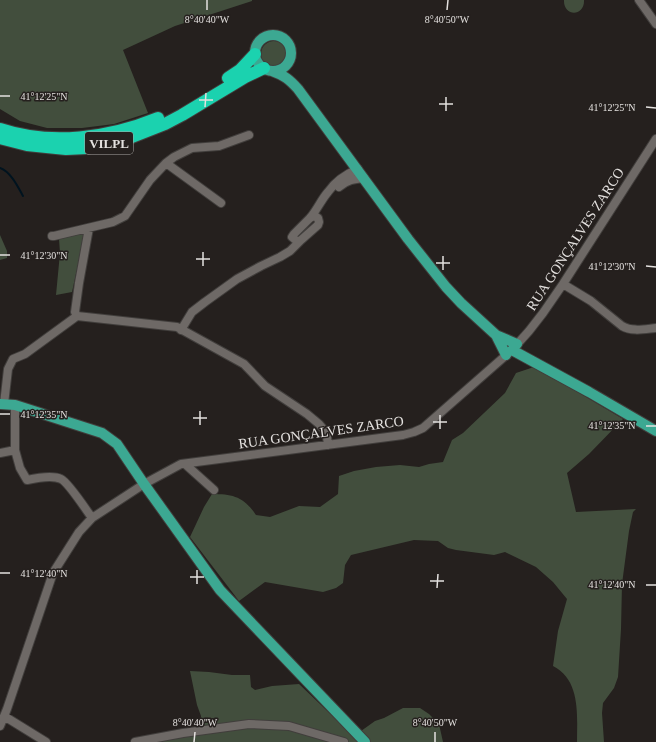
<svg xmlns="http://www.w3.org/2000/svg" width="656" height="742" viewBox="0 0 656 742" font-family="'Times New Roman',serif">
<rect width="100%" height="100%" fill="#25201e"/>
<!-- green -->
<path fill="#424e3d" d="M0,0H252V1L175,26L123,50L148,113L114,124L82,128H47L20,121L0,109Z
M564,0H584C585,17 563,17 564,0Z
M261 54a13 13 0 1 1 26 0a13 13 0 1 1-26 0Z
M85,233L72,292L56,295L60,253L59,239Z
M0,235L7,251V258L0,260Z
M534,367L547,372L566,385L623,419L589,454L567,473L576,512L636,509L633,512L629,531L622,584L621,629L618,677L614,688L603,703L602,713L604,742H577C577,716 581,680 553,666L558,631L567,599L553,582L536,567L505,552L494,555L456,550L448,548L438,541L414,540L351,555L345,565L343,583L336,588L323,592L265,582L239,601L190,537L204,507L212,494C233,494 244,497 256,515L270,517L299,506L320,507L338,494L339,476L354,471L376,467L400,465L419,467L429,464L443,462L452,440L463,433L505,393L516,373Z
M190,671L209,672L232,675H250L251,687L255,690L272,686L299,684L340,723L361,731L375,721L384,718L403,708H420L429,714L439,724L443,742H161L200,728L201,716L197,705Z"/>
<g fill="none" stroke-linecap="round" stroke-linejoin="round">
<!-- stream -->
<path stroke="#00131f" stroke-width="2" d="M0,168C11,172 18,187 23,196"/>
<defs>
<path id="minor" d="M639,0L656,24
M166,163L221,203
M339,187C347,180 354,179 364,178
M315,216L318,218L319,222L318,225L301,240C297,242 295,240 292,237L294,234L311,217Z
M310,218C317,210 321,200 328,192C335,182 346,174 358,169
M52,236H54L113,222L125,216L150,180L166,163L174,157L192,148L219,146L249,135
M563,284L591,301L622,326C632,332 645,329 656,328
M77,316L75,312L79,283L89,228
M181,330L192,312L205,302L237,279L261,266L280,257L290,251L301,240
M4,404L8,369L13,359L25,354L77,316L177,327L244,364L265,386L307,414L319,424L325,431L327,437L328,445
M15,405V450L20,468L27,480C36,478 53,475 61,479C68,482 87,511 92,518
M0,453L15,450
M185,464L214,490
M4,716L46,742
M0,726L7,709L53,573L79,532L92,518L144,484L181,464L403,435L414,432L423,428L512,350L529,331L543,313L563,284L656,139
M135,742L183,733L249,724L289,726L344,742"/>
<path id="major" d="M255 53a18 18 0 1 1 36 0a18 18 0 1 1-36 0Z
M272,71C285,76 289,79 298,89L408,239L446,287L461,303L496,335L517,344
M496,335L506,355
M512,350L589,392L656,431
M0,404L15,405L102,433L117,444L144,484L220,590L365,742"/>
<path id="highway" d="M228,78L240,70L255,54
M0,129C51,146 109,138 158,118
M0,138L27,145L66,149L87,148L132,137L165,124L182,115L245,77L264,68"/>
</defs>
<!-- minor casing -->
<use href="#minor" stroke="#413e3c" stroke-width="10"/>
<!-- major casing -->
<use href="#major" stroke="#413e3c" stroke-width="12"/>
<!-- highway casing -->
<use href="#highway" stroke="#413e3c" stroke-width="14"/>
<!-- minor -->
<use href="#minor" stroke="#6e6966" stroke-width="8"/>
<!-- major -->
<use href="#major" stroke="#3ca892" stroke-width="10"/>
<!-- highway -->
<use href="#highway" stroke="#1bd2af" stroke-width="12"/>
</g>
<!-- ticks -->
<path fill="none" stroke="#e4e1df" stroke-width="1.5" d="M207,10V0M447,10L448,0M0,96H10M199,100H213M439,104H453M205,107L206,93M646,107L656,108M446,111V97M0,255H10M196,259H210M436,263H450M203,266V252M646,266L656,267M443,270V256M0,414H10M193,418H207M433,422H447M200,425V411M646,426H656M440,429V415M0,573H10M190,577H204M430,581H444M197,584V570M646,585H656M437,588L438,574M194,742L195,732M435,742V732"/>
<g text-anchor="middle" stroke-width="3" stroke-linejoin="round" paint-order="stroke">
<!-- shield labels -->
<rect fill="#25201e" stroke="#aba7a5" stroke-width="1" x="85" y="132" width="48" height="22" rx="3"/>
<g font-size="13" font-weight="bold" fill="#e4e1df">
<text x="109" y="148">VILPL</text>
</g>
<!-- street labels -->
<g font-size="14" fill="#e4e1df" stroke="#25201e">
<text transform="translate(575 239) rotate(-57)" y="5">RUA GONÇALVES ZARCO</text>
<text transform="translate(321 432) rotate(-8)" y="5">RUA GONÇALVES ZARCO</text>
</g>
</g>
<g font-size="10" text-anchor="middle" fill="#e4e1df" stroke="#25201e" stroke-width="3" stroke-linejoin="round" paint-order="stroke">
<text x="207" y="23">8°40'40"W</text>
<text x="447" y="23">8°40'50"W</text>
<text x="44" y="100">41°12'25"N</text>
<text x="612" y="111">41°12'25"N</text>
<text x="44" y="259">41°12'30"N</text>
<text x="612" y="270">41°12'30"N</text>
<text x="44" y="418">41°12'35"N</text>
<text x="612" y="429">41°12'35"N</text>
<text x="44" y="577">41°12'40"N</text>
<text x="612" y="588">41°12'40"N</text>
<text x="195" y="726">8°40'40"W</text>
<text x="435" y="726">8°40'50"W</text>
</g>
</svg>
